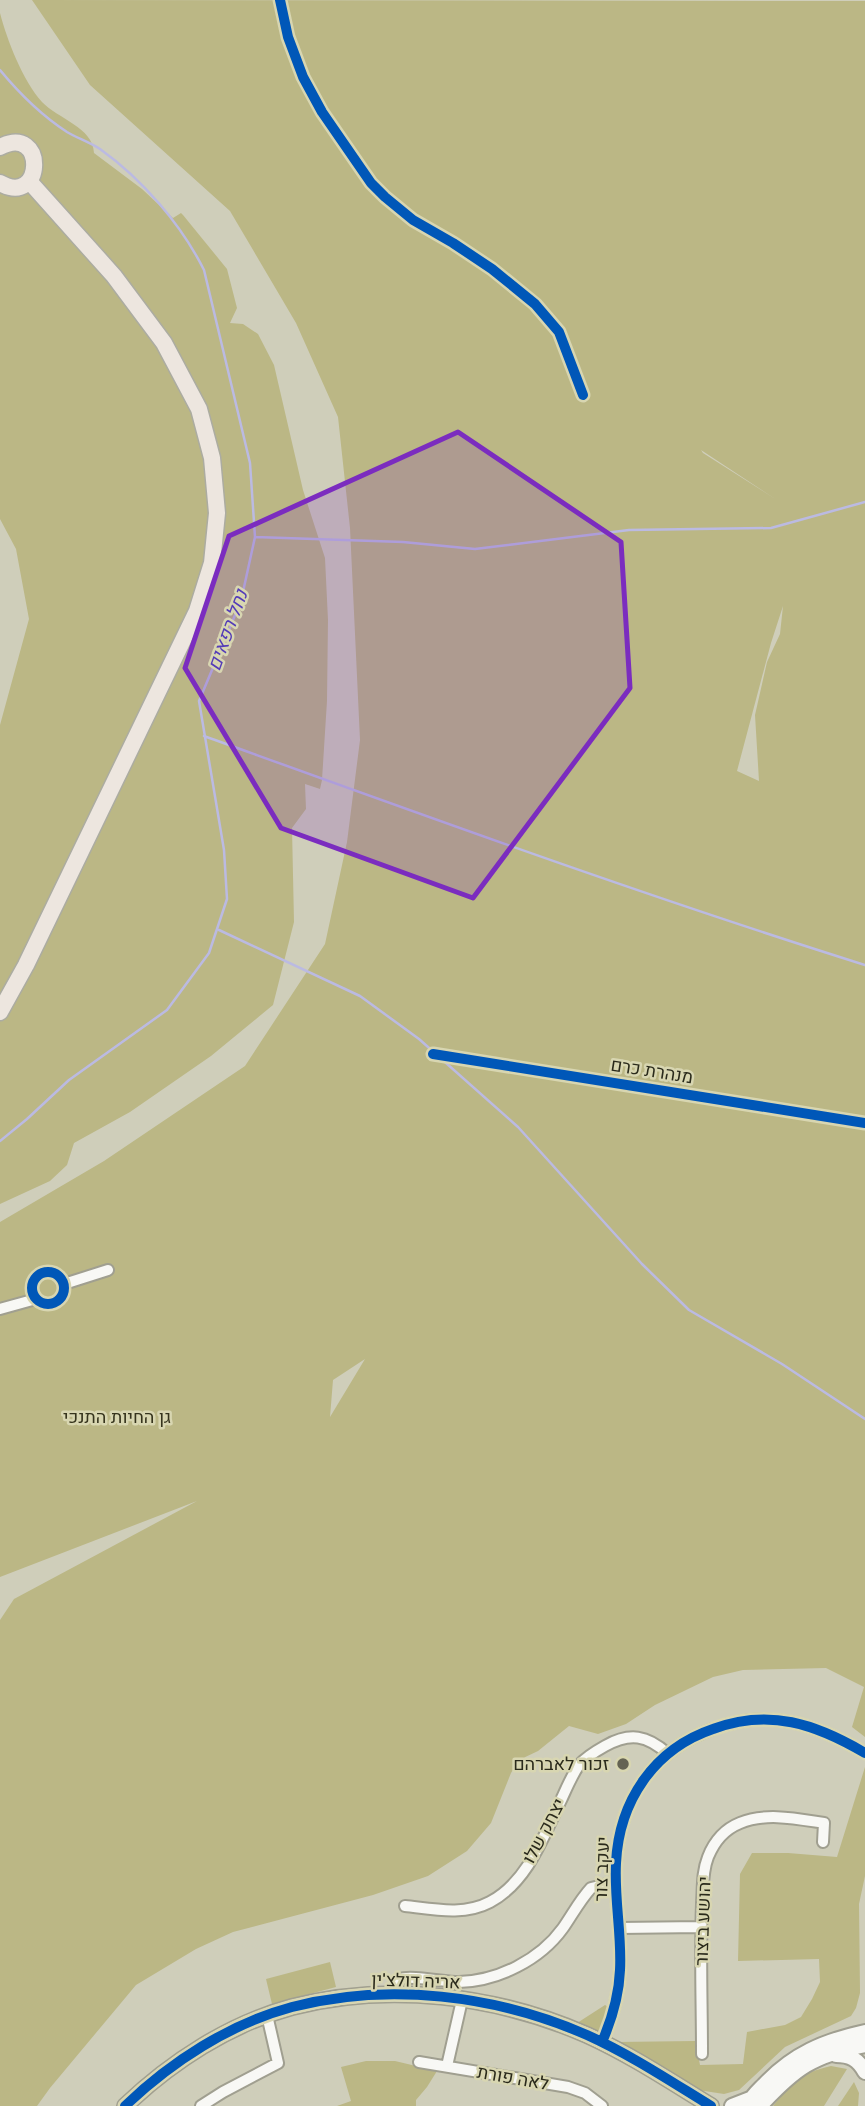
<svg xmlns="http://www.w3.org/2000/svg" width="865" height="2106" viewBox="0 0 865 2106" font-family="'Golos Text',Heebo,sans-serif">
<rect width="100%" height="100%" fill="#cfceba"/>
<!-- green -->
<path fill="#bbb785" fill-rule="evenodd" d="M32,0L865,1V1737L852,1727L864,1687L826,1668L743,1670L713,1677L655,1705L626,1724L598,1734L569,1726L538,1751L519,1760L511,1773L491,1823L467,1851L428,1876L373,1895L233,1932L196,1949L136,1985L50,2088L37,2106H0V1620L14,1599L197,1501L0,1577V1222L104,1161L245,1066L325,944L347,842L360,740L350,528L338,417L296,323L230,211L90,85ZM701,450L777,500L703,453ZM783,606L780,634L767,662L755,715L759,781L737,771L771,643ZM365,1359L330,1417L333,1380Z
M0,13C7,40 23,81 42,102C58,119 93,127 94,153L142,189L173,218L181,213L183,215L227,269L237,308L230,323L243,324L258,334L274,365L303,490L325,558L328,620L327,701L322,780L320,789L305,784L306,809L292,828L294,922L273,1005L211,1056L130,1112L74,1143L67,1165L50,1181L0,1204V725L29,619L16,549L0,519Z
M865,1767V1876L859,1904L860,1993L856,2008L851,2016L785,2047L739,2090L724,2094L698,2090L616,2042L695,2041L700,2065L743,2064L747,2032L785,2025L801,2017L812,1999L820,1982L819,1959L738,1961L740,1874L752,1853H788L837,1857Z
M330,1962L336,1987L272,2004L266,1979Z
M605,2005L610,2008L601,2037L574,2025Z
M366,2061H395L437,2071L427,2087L416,2100V2106H337L351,2101L341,2067Z
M831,2066L847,2069L824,2106H773C794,2081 798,2074 831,2066Z
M854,2082L859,2093L858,2106H838Z"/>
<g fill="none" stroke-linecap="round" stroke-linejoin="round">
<!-- stream -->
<path stroke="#bbbae2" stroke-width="2.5" d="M0,70C19,93 41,115 67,132C77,138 89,142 100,149C142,179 181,224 204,270L250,463L255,537L241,601L199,701L224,850L227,899L209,953L167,1010L69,1080L27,1119L0,1141
M255,537L403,542L475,549L629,530L771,528L865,502
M204,736C423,815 642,895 865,965
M219,930L360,996L419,1039L518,1127L642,1264L689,1310L782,1364L865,1419"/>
<defs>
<path id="street" d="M280,0L288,37L303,77L322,112L371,183L385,197L413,220L453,243L492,269L535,304L559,332L583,395
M32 1288a16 16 0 1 1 32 0a16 16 0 1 1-32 0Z
M64,1284L108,1270
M0,1309L36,1299
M405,1906C433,1909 464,1916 490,1902C528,1882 544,1835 562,1798C567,1787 572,1775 579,1765C586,1757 596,1751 605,1746C630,1732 647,1735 668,1754
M619,1928L701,1927
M393,1994L400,1979C410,1975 445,1982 459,1982C498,1981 540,1960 563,1928C572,1915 580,1900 591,1888L616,1882
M602,2042C612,2019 619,1996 620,1970C622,1935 614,1899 616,1863C619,1801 654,1749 713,1729C769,1708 816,1724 865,1753
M702,2054C702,2004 700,1954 702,1904C703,1888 702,1872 708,1857C714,1842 725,1829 740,1823C766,1812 798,1819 824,1823L823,1842
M419,2062L568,2087L585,2093L602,2106
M447,2066L462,2000
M201,2106L223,2092L278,2063L267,2015"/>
<path id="secondary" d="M836,2055C850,2055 858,2059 865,2072
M125,2106C171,2062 229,2024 292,2007C388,1982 496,1995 587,2035C631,2055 670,2081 711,2106
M732,2106L750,2099
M747,2106C751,2097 758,2091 764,2085C793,2054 824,2041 865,2032
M760,2106C795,2068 813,2055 865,2045"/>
<path id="primary" d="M0,147C47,123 44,208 0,183
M0,1012L26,965L197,611L212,563L217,513L212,458L199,409L164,343L114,276L29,181"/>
</defs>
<!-- street casing -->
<use href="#street" stroke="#a09f90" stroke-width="14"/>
<!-- secondary casing -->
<use href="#secondary" stroke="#a09f90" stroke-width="18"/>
<!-- primary casing -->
<use href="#primary" stroke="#acaca1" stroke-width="19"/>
<!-- street -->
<use href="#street" stroke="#f8f8f5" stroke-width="10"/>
<!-- secondary -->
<use href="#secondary" stroke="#f8f8f5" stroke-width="14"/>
<!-- primary -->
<use href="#primary" stroke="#ede6df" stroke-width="16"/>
<defs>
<path id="cycleway" d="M280,0L288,37L303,77L322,112L371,183L385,197L413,220L453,243L492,269L535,304L559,332L583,395
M433,1054L865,1123
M32 1288a16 16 0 1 1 32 0a16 16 0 1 1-32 0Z
M602,2042C612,2019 619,1996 620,1970C622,1935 614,1899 616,1863C619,1801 654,1749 713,1729C769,1708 816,1724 865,1753
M125,2106C171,2062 229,2024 292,2007C388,1982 496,1995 587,2035C631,2055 670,2081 711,2106"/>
</defs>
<!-- cycleway casing -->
<use href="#cycleway" stroke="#d8d6b1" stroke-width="15"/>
<!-- cycleway -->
<use href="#cycleway" stroke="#0057b8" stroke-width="10"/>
</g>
<!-- marked area -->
<path fill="#7b2cbf" fill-opacity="0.2" stroke="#7b2cbf" stroke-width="5" stroke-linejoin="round" d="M458,432L621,542L630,688L473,898L281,828L185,668L229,536Z"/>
<!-- markers -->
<circle fill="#646353" stroke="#d8d6b1" stroke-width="2.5" cx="623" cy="1764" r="7"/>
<g text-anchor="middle" stroke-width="5" stroke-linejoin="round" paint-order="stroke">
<!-- street labels -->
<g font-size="18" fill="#2a2a1b" stroke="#d8d6b1">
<text transform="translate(652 1071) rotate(9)" y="6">מנהרת כרם</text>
<text transform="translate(544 1831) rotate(-62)" y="6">יצחק שלו</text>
<text transform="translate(602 1869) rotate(-88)" y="6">יעקב צור</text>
<text transform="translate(703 1921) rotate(-88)" y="6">יהושע ביצור</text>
<text transform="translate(416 1981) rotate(2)" y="6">אריה דולצ'ין</text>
<text transform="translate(513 2078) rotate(10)" y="6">לאה פורת</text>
</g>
<!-- park labels -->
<g font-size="18" fill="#36341d" stroke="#d8d6b1">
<text x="117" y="1423">גן החיות התנכי</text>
</g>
<!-- poi labels -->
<g font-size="18" fill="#2a2a1b" stroke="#d8d6b1" text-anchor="end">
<text x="609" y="1770">זכור לאברהם</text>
</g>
<!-- water labels -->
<g font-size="19" font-style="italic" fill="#543cb8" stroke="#d8d6b1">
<text transform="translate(227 630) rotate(-70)" y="7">נחל רפאים</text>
</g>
</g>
</svg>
